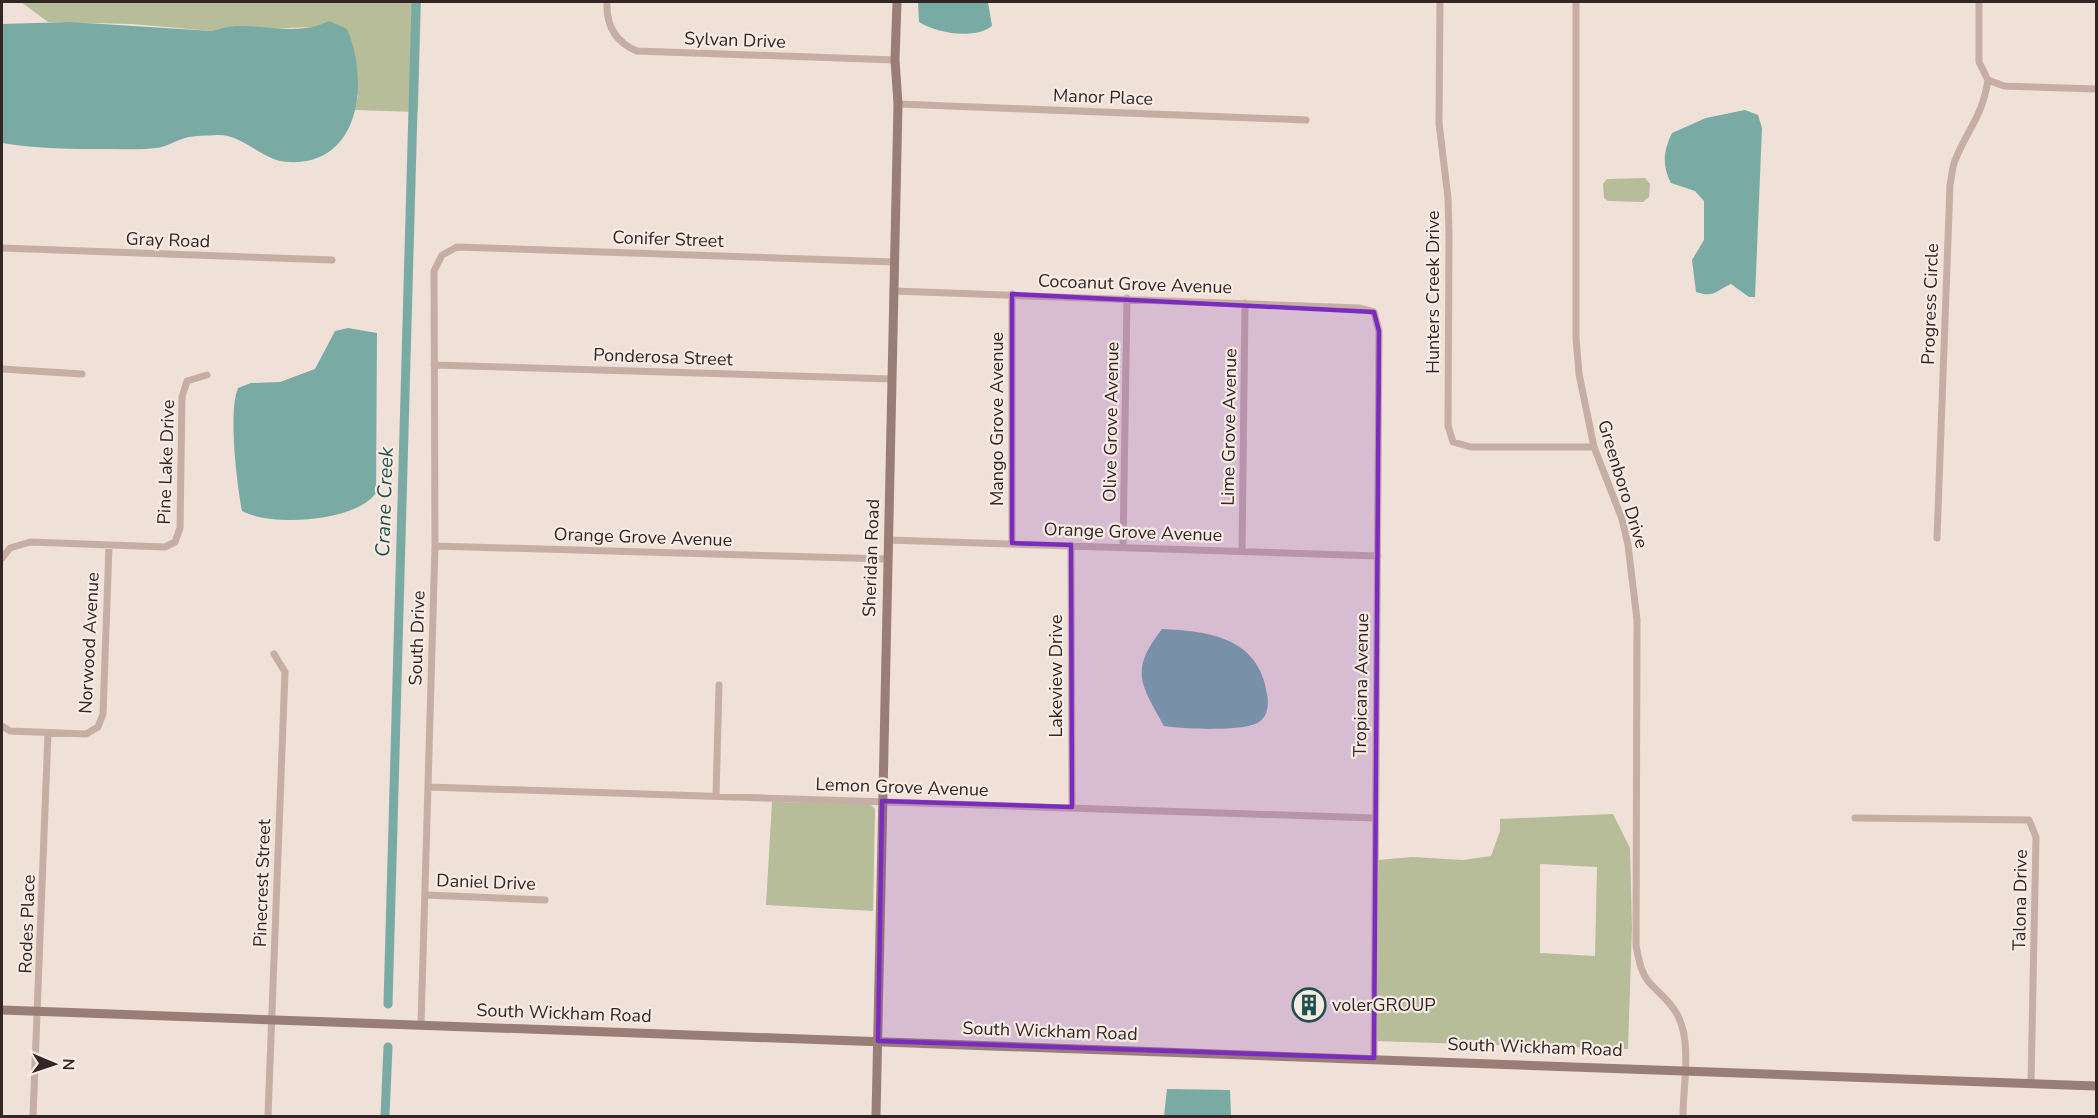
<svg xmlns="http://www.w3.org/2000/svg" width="2098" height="1118" viewBox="0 0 2098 1118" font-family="'Nunito Sans',sans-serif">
<rect width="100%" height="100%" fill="#efe0d8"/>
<!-- green -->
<path fill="#b7bd99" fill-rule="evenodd" d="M21,2H421L418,112L354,110L358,96L316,27L262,29L235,26L212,31L131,24L48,22Z
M1645,178L1650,184L1649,197L1643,202L1608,201L1604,198L1603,184L1607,179Z
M772,802L870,804L875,809L873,911L766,905Z
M1613,814L1630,848L1632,927L1628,1049L1374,1041L1378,860L1412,857L1463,860L1491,856L1500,831V819ZM1540,864L1597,867L1595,956L1540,953Z"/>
<!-- water -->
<path fill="#79aaa3" d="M918,2H988L992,26C974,40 937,33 919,22Z
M329,21L347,29C369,79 362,166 288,162C262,161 244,134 217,135C207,136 195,135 185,138C175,141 166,147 156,148C141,150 125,149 110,149C73,149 38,149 2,143V24L70,22L212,31C220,29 228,26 236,26C266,25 301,36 329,21Z
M1745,110L1758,115L1762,128L1755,297H1749L1731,284C1715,291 1715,298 1696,292L1692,260L1704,240V201L1695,191L1671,183C1662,165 1663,152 1672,133L1706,118Z
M348,328L377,333L376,493C356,522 271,527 242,511C237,484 228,412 238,388L251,383L280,382L315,369L335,331Z
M1162,629C1210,631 1259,638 1267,694C1269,704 1268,716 1259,722C1245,732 1182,729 1164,726C1141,684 1129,671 1162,629Z
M1167,1089L1230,1090L1231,1116H1164Z"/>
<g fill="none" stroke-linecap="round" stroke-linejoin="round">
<!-- canal -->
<path stroke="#79aaa3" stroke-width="9" d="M388,1004L416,2
M385,1116L388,1047"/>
<!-- street -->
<path stroke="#c6aea5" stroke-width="7" d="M607,2C606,25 615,42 637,51L895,60
M1440,2L1439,123L1448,198L1449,235L1448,426L1453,442L1471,447H1594
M1576,2V338L1579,374L1594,447L1622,519L1628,545L1637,620L1636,946C1639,958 1640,971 1648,981C1658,993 1671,1001 1678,1016C1692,1044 1683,1086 1683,1116
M1979,2V62L1988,80L2004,86L2096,89
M898,104L1306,120
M2,248L332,260
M894,291L1359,308L1374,312L1379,331L1374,1058
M1012,294V543
M434,365L892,379
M2,369L82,374
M1937,538L1950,185C1952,176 1952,166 1956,158C1969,127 1982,117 1988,80
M888,540L1378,556
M1071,545L1072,807
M435,546L887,559
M1123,547L1127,298
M1242,551L1245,303
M2,558L10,548L30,542L165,547L175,542L180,528L182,397L187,381L207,375
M2,726L10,731L86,734L98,727L103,714L109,546
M429,787L1374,818
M716,796L719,685
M1855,818L2029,820L2036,837L2031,1083
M426,895L545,900
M421,1025L435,546L434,271L442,255L457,247L894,262
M33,1116L48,733
M268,1116L285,672L274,654"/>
<!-- secondary -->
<path stroke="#997d77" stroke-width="9" d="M2,1010L2096,1086
M876,1116L898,104L895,60L897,2"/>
</g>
<!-- marked area -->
<path fill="#7b2cbf" fill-opacity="0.2" stroke="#7b2cbf" stroke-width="4.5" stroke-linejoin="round" d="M1012,294L1374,312L1379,331L1374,1058L878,1041L882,801L1072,807L1071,545L1012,543Z"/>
<!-- icons -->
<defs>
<symbol id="building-ring" viewBox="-11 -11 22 22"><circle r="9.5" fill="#f7ebe4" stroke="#1e514b" stroke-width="1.5"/><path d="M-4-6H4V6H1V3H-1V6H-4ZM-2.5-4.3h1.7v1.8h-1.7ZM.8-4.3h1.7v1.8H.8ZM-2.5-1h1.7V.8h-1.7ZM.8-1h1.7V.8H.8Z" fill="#1e514b"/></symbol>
</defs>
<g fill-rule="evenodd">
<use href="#building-ring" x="1290" y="986" width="38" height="38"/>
</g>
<g text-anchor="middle" stroke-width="4.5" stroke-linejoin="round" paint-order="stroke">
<!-- street labels -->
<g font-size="18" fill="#322726" stroke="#f7ebe4">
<text transform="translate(735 40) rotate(2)" y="6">Sylvan Drive</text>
<text transform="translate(1103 97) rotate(2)" y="6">Manor Place</text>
<text transform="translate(668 239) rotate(2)" y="6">Conifer Street</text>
<text transform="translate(168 240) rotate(2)" y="6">Gray Road</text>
<text transform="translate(1135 284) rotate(2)" y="6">Cocoanut Grove Avenue</text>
<text transform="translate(1433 292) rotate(-90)" y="6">Hunters Creek Drive</text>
<text transform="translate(1930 304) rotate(-88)" y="6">Progress Circle</text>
<text transform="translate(663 357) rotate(2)" y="6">Ponderosa Street</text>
<text transform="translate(997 419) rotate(-90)" y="6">Mango Grove Avenue</text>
<text transform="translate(1111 422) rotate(-89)" y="6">Olive Grove Avenue</text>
<text transform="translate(1229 427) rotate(-89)" y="6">Lime Grove Avenue</text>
<text transform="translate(166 462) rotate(-88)" y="6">Pine Lake Drive</text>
<text transform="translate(1623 484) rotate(73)" y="6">Greenboro Drive</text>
<text transform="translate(1133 532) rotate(2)" y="6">Orange Grove Avenue</text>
<text transform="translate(643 537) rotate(2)" y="6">Orange Grove Avenue</text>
<text transform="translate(871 558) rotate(-88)" y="6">Sheridan Road</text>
<text transform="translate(417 638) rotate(-88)" y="6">South Drive</text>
<text transform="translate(89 643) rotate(-87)" y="6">Norwood Avenue</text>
<text transform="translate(1056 676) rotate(-90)" y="6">Lakeview Drive</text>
<text transform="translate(1361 685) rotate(-89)" y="6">Tropicana Avenue</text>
<text transform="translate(902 787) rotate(2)" y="6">Lemon Grove Avenue</text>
<text transform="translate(486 882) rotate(2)" y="6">Daniel Drive</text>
<text transform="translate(262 883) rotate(-88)" y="6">Pinecrest Street</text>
<text transform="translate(2020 900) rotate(-89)" y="6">Talona Drive</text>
<text transform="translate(27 924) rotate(-88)" y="6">Rodes Place</text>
<text transform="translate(564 1013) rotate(2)" y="6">South Wickham Road</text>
<text transform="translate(1050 1031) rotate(2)" y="6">South Wickham Road</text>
<text transform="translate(1535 1047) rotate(2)" y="6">South Wickham Road</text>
</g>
<!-- poi labels -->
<g font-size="18" fill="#322726" stroke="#f7ebe4" text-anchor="start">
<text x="1332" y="1011">volerGROUP</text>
</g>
<!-- water labels -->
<g font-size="20" font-style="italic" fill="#1e514b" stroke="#f7ebe4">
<text transform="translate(384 502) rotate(-88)" y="7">Crane Creek</text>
</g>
</g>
<!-- border -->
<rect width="2098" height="1118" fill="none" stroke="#322726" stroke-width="6"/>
<!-- north arrow -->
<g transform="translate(54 1064) rotate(92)" stroke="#f7ebe4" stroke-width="4.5" paint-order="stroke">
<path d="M0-4.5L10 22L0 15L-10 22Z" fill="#322726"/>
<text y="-9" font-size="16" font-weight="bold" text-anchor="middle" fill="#322726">N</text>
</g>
</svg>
